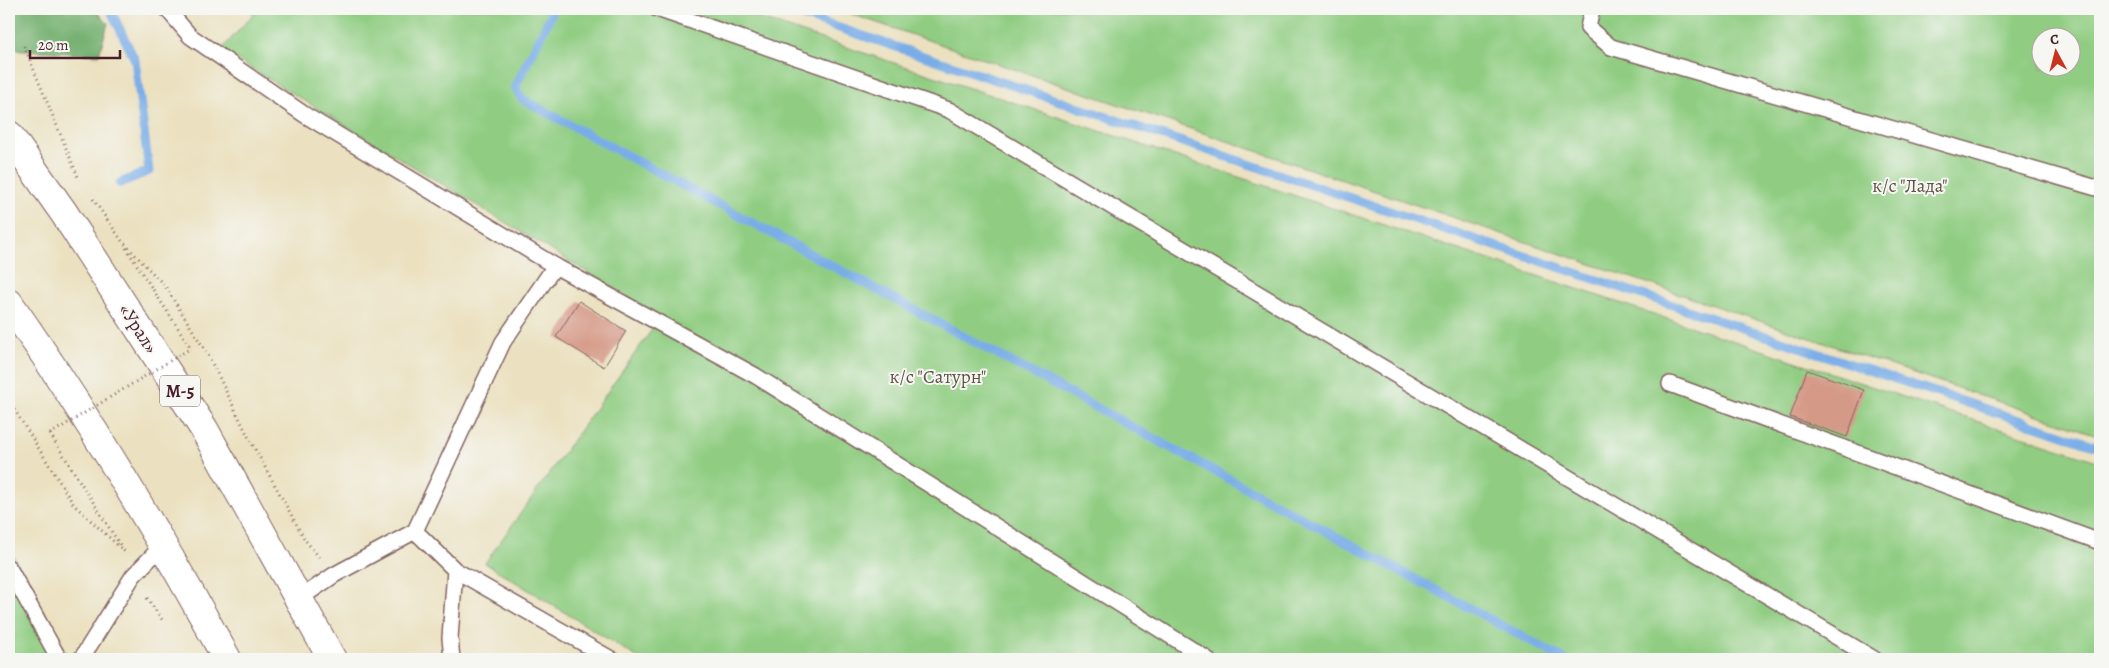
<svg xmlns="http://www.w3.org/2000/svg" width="2109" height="668" viewBox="0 0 2109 668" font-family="Alegreya,serif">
<rect width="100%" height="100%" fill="#f6f6f2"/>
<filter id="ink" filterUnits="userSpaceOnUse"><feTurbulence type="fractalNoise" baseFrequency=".02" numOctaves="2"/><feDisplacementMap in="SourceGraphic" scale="10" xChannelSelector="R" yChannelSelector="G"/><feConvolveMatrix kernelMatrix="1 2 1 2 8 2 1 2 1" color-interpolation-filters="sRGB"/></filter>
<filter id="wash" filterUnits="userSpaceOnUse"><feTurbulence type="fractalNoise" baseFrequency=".0096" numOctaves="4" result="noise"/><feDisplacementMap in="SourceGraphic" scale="20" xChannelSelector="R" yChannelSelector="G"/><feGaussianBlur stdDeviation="1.12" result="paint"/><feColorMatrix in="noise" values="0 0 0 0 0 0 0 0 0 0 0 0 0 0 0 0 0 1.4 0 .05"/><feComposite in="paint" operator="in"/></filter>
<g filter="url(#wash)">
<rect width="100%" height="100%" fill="#ebe1c0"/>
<!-- green -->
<path fill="#90cd82" stroke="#6d7656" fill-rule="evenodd" d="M258,9H731L2100,462V659H640L485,563L661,317L221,50Z
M836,9H2100V436ZM2042,38H2072V68H2042Z
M9,548L69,659H9Z"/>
<!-- forest -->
<path fill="#74b070" stroke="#5f684e" d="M9,9H94L108,23L99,55L9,49Z"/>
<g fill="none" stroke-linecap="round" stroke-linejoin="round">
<!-- stream -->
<path stroke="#7aade7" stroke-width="9" d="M110,9L135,60L149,171L120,183
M554,9L515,87L522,99L1564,659
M782,9L2100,447"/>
</g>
<g id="blocks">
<!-- building -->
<path fill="#d59987" d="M579,301L626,331L604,367L556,337Z
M1807,370L1864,390L1847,437L1790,417Z"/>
</g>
</g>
<g filter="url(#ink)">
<use href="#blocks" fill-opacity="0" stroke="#82635f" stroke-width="1"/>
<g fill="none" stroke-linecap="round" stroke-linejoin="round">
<defs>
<path id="lane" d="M167,9L190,36L305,115L555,266
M657,9L949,110L1874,659
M1592,9L1588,28L1611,47L2100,189
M1670,384L2100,542
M415,531L503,342L555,266L756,376L1207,659
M9,568L59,659
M299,599L334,575L415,531L455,570
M81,659L133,576L164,544
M452,659L450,638L455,570L611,659"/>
<path id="highway" d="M9,135L64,213L204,429L332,659
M9,303C89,417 160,537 227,659"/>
</defs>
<!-- lane casing -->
<use href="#lane" stroke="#82635f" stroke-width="18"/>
<!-- highway casing -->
<use href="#highway" stroke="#82635f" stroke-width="30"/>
<!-- path -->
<path stroke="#82635f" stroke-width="3" stroke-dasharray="1 4" stroke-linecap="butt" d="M24,46L78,177
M93,199L122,241L165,286L208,355L249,438L305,540L319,557
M126,248L191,348
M9,401L74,505L125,552
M50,434L122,548
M147,598L163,621"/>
<!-- lane -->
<use href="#lane" stroke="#fff" stroke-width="15"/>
<!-- highway -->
<use href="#highway" stroke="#fff" stroke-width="28"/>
<!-- path-bridge -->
<path stroke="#82635f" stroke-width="3" stroke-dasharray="1 4" stroke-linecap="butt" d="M50,434L191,348"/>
</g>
</g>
<g text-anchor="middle" stroke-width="4" stroke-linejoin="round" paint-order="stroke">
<!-- shield labels -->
<rect fill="#f6f6f2" stroke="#7e6067" stroke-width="1" x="160" y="375.5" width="40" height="31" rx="4"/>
<g font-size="18" font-weight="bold" fill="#4a1f2b">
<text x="180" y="397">М-5</text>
</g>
<!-- park labels -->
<g font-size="19" fill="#5f5345" stroke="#f6f6f2">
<text x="1910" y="192">к/с "Лада"</text>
<text x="938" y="383">к/с "Сатурн"</text>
</g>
<!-- street labels -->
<g font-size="19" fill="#4a1f2b" stroke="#f6f6f2">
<text transform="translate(139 328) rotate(57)" y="7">«Урал»</text>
</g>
</g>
<!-- margin -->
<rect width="2109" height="668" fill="none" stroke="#f6f6f2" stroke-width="30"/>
<!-- north arrow -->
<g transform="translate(2056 52) rotate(353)"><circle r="24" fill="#f6f6f2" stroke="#b1a0a2"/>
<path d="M0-4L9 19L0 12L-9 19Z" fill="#c8321e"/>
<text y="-8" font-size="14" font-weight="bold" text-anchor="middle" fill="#4a1f2b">С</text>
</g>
<!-- scale -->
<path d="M30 50v8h90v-8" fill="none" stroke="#4a1f2b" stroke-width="2.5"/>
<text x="38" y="50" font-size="15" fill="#4a1f2b" stroke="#f6f6f2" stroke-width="4" paint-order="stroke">20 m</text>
</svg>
